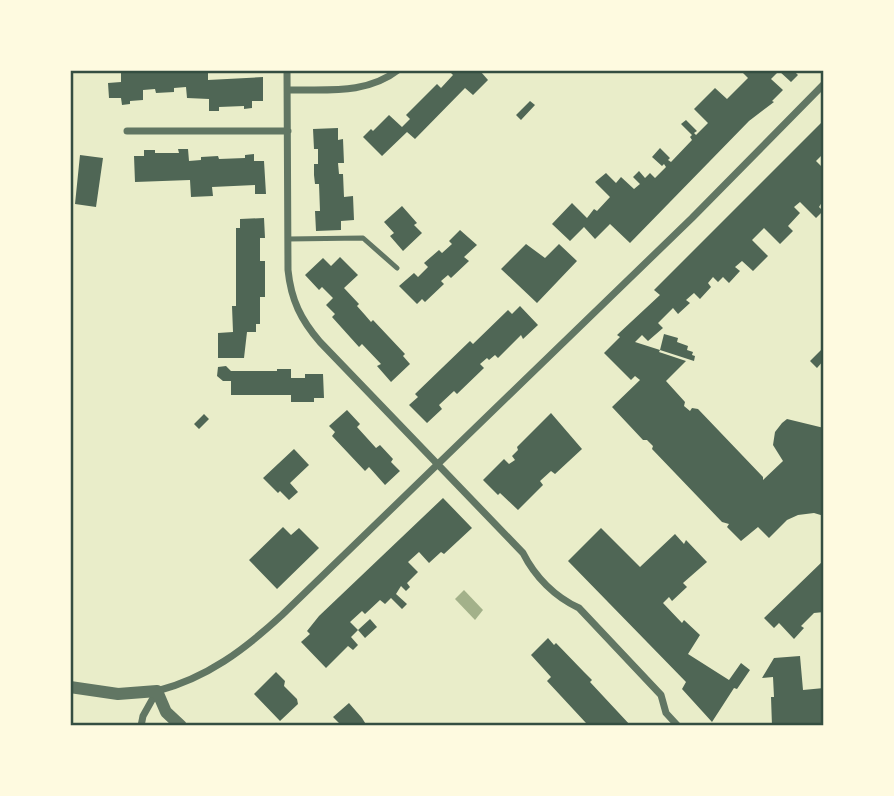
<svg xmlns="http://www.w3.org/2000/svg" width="894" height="796" viewBox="0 0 894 796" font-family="'PT Sans',sans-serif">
<rect width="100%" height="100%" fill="#e9edc9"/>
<!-- water -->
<path fill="#a3b18a" d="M464,590L483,610L475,620L455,599Z"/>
<!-- building -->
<path fill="#4f6655" d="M121,70H208V80L263,77V101H252V108L244,109V106L219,107V111H209V99L187,98L186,87L174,88V92L156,93L155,89L143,90V100L130,101V104L122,105L121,98H109L108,83L121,82Z
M450,70H483L481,72L488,80L473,95L465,88L415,139L407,132L382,156L363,137L371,129L373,131L389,115L402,127L410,119L406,115L437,84L441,88L453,75L449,71Z
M740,70H793L798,75L791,82L779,71L771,79L783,90L772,101L774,102L749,121L630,243L610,224L595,239L584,227L570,241L552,224L572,203L587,218L594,209L597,211L610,197L595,182L606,173L616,183L621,177L634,189L640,184L633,177L639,171L645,178L650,173L655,178L666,167L664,164L662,166L652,157L660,148L670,158L668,160L671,162L692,140L690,137L692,135L681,124L686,120L697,131L694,133L696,135L708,123L694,109L715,88L727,99L748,78Z
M530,101L535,105L521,120L516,115Z
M824,120V153L816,161L824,169V199L819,207L823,211L816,218L800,202L794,207L800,213L788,226L793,231L780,244L764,228L752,240L768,256L753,271L742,261L735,267L740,271L729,283L723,277L718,282L713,277L708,283L711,287L700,299L694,293L686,300L690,303L678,314L673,308L658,323L663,328L648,341L642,335L635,342L660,350L664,334L678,338L677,342L688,346L687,350L693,352L692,355L695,356L694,361L660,350L659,352L686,361L666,381L685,402L684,406L690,411L692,408L698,409L763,477V480L783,461L773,445L775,432L782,423L787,419L824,428V516L814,513L798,515L787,520L769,538L758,527L741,541L727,527L729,524L722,522L652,449L653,446L647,440H643L612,407L640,380L635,376L631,380L604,353L620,337L617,335L660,295L654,290Z
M338,128V140L343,139L344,163H338L339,174H343L344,197L353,196L354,220L341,221V230L316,231L315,211H320L319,184H315L314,175V164H318V149H314L313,129Z
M178,149H188L189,161L201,160V157L218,156L219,159L245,158V155L254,154V161H264L266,194H255V185L212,187L213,196L191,197L190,180L135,182L134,156H144V150H155V153H179Z
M80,155L103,158L96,207L75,204Z
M402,206L417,223L414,225L422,233L403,251L390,236L394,233L384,222Z
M264,218L265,238H260V261H265V297H260V324H256V332H247L244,358H218V333L233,332L232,306H236V228H240V219Z
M460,230L477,245L464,257L469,261L451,278L448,275L441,281L444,284L425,302L422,299L417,304L399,286L414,273L418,277L428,267L424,263L439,250L442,253L452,244L449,241Z
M526,244L545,258L559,244L577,261L537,303L501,269Z
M340,257L358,275L344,288L359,304L357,306L365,315L371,322L373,320L405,354L403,356L410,364L391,382L377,366L381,364L362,344L359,347L332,317L335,314L326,305L333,298L322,287L319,290L305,275L323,258L331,266Z
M520,306L538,325L523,339L521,335L498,358L495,355L489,360L487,358L480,364L484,368L457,394L454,391L439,405L442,409L427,423L409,405L418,397L415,394L470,341L473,344L508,310L512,314Z
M824,347V360L817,368L810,361Z
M226,366L231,371H277V369H291V378H305V374H323L324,398H314V402H291V395H231V381H223L217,376L218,367Z
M347,410L360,424L357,427L376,448L380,445L393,459L391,462L400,471L385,485L369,467L365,471L332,436L335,432L329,426Z
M551,413L582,449L555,474L551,471L540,481L543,485L518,510L500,493L498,495L483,480L504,459L509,464L515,460L512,456L518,450L517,447Z
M204,414L209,419L199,429L194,424Z
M294,449L309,465L290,483L298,492L289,500L280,491L278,493L263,478Z
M443,498L472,528L444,554L441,552L429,563L419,552L408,562L418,572L407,583L410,587L406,591L401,586L396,594L407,604L402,609L391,598L385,604L380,600L365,614L362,611L350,622L358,630L351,637L358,645L353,650L348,646L326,668L301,642L310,634L307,631L319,616Z
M283,527L291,535L299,528L319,548L277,589L249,560Z
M601,528L640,567L675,534L684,544L686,540L707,562L683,583L687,587L672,601L669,597L663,603L682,623L684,620L700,635L688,654L729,680L741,663L750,670L737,689L734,688L712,722L682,689L686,682L568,561Z
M824,560V612L814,613L801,626L804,628L794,639L779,623L774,628L764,618Z
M370,619L377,627L365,638L358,630Z
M548,638L554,645L556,643L584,672L592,680L590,682L631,726H583L586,723L547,681L551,677L531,655Z
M800,656L803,690L824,688V726H772L771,697H774L773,677L762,678L774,658Z
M276,672L285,681L284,686L297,699L298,704L280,721L254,694Z
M349,703L362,718L367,726H342L333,717Z"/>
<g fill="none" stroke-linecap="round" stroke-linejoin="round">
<!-- service -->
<path stroke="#617663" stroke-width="5" d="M288,239L363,238L397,268"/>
<!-- minor -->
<path stroke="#617663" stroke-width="7" d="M287,70L288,270C291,300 301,320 320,342L523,553C535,577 555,597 579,608L661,695L666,713L678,726
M288,90C326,89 366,95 398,70
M127,131H288
M141,726L143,716L157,691C207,678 244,650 282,615L692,218L824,84"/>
<!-- tertiary -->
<path stroke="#617663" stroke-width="12" d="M70,687L118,694L157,691L166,712L181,726"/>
</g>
<!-- border -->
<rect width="894" height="796" fill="none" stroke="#fefae0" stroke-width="144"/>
<rect x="72" y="72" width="750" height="652" fill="none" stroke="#344e41" stroke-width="2.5"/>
</svg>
